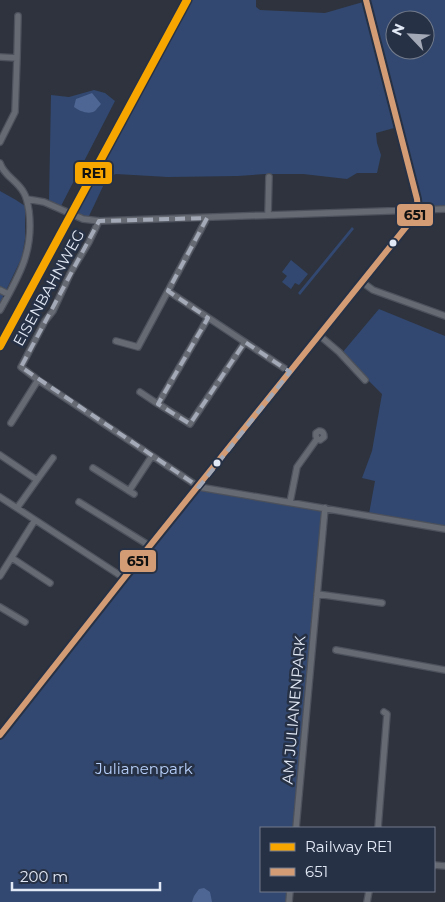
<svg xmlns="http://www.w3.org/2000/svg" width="445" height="902" viewBox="0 0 445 902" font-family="Montserrat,sans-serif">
<rect width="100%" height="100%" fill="#2e333e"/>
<!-- green -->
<path fill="#324870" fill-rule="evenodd" d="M192,0H256V7L260,10L325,13L363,2L394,128L376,133L377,143L381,155L377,173H357L347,179L303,174H265L238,176L168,177L116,174L110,176L106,180L89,216H85L77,213Z
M368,0H445V206H419ZM395,20H425V50H395Z
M94,90L105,93L115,101L61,206L49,201L51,95L69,97Z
M0,191L16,200L25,206V239L22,257L0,303Z
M352,227L354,229L300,295L298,293Z
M291,260L308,274L299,285L295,283L291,289L282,282L287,276L282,272Z
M379,309L445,336V526L369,514L375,481L362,478L372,451L382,394L367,379L342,353Z
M201,489L323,510L295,828H261V891H289L288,902H0V739Z"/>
<!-- water -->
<path fill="#4e6693" d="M92,93L101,104C100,105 96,110 95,111C89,115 79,111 74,107L76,99Z
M204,888L210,892L212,902H192L194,896L199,889Z"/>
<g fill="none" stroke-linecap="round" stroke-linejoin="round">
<defs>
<path id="minor" d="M0,57L17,58L15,112L0,142
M17,58L18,16
M0,163C4,176 18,181 24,193C27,198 28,205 29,211C34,251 19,276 0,310
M27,199L44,202L83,219L99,221L445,209
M268,215L269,177
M99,221L89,242L71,272L53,311L45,321L21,367L38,380L199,487L445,529
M362,282L373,290L445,316
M0,290L8,294
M168,291L290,372
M208,318L158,404L160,405L190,424L245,342
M319,335L339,352L365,380
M116,341L138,347L207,218
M140,392L158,404
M11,423L38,380
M0,455L37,480L17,508
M93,468L134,494
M37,480L53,458
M129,491L152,456
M0,497L124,578
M79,502L150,546
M290,502L297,467L317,439L316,436V433L319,431C323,431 324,434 324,437L320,440L317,439
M12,558L50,583
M0,576L35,520
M317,594L382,603
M0,607L25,622
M336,650L445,670
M0,735L124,578L217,463L414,217L418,210L417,199L366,0
M296,828L325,508
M378,828L387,714L384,712
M434,865L445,866
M289,902L290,891
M367,902L369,891"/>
</defs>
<!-- minor casing -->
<use href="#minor" stroke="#4c515b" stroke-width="8"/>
<!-- minor -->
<use href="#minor" stroke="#666a73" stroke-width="5.5"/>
<defs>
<path id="bus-1" d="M0,735L124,578L414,217L418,210L417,199L366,0"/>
</defs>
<!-- bus-1 casing -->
<use href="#bus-1" stroke="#273145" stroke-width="10"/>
<!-- bus-1 -->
<use href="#bus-1" stroke="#d39c74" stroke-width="6"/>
<defs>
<path id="rail-1" d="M0,346L187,0"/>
</defs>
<!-- rail-1 casing -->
<use href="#rail-1" stroke="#273145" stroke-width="11"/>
<!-- rail-1 -->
<use href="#rail-1" stroke="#f7a600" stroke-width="8"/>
</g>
<!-- marked area -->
<path fill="none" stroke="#a3a9b6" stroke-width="4" stroke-dasharray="10 6" stroke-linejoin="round" d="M207,218L168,291L208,318L158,404L190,424L245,342L290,372L199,487L21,367L99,221Z"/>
<!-- markers -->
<g fill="#e2e9f6" stroke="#273145" stroke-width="2">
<circle cx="393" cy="243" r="4.5"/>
<circle cx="217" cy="463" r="4.5"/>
</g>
<g text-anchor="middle" stroke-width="5" stroke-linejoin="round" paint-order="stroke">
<!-- street labels -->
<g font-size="15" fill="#e2e9f6" stroke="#273145">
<text transform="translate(49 288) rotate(-61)" y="5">EISENBAHNWEG</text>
<text transform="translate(294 710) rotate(-85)" y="5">AM JULIANENPARK</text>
</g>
<!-- park labels -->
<g font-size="15" fill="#b8d1fc" stroke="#273145">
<text x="144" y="774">Julianenpark</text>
</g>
</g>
<g stroke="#273145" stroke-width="2">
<rect x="74" y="161" width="39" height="24" rx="5" fill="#f7a600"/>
<rect x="396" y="203" width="38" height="24" rx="5" fill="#d39c74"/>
<rect x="119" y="549" width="38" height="24" rx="5" fill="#d39c74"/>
</g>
<g font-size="14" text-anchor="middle" font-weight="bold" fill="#111">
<text x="94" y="178">RE1</text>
<text x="415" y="220">651</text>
<text x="138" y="566">651</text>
</g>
<!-- legend -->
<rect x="260" y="827" width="175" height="65" fill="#273145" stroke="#727b8c"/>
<rect x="270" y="843" width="25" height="8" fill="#f7a600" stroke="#727b8c"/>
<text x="305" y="852" font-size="15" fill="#e2e9f6">Railway RE1</text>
<rect x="270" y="868" width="25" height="8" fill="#d39c74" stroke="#727b8c"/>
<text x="305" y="877" font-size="15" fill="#e2e9f6">651</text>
<!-- north arrow -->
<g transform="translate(410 35) rotate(295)"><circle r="24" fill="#273145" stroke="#727b8c"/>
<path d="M0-4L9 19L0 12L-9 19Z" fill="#a3a9b6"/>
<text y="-8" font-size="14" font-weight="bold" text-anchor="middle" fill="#e2e9f6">N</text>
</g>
<!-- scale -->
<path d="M12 882v8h148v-8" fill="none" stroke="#e2e9f6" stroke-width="2.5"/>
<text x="20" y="882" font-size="15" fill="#e2e9f6" stroke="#273145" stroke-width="4" paint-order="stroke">200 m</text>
</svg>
